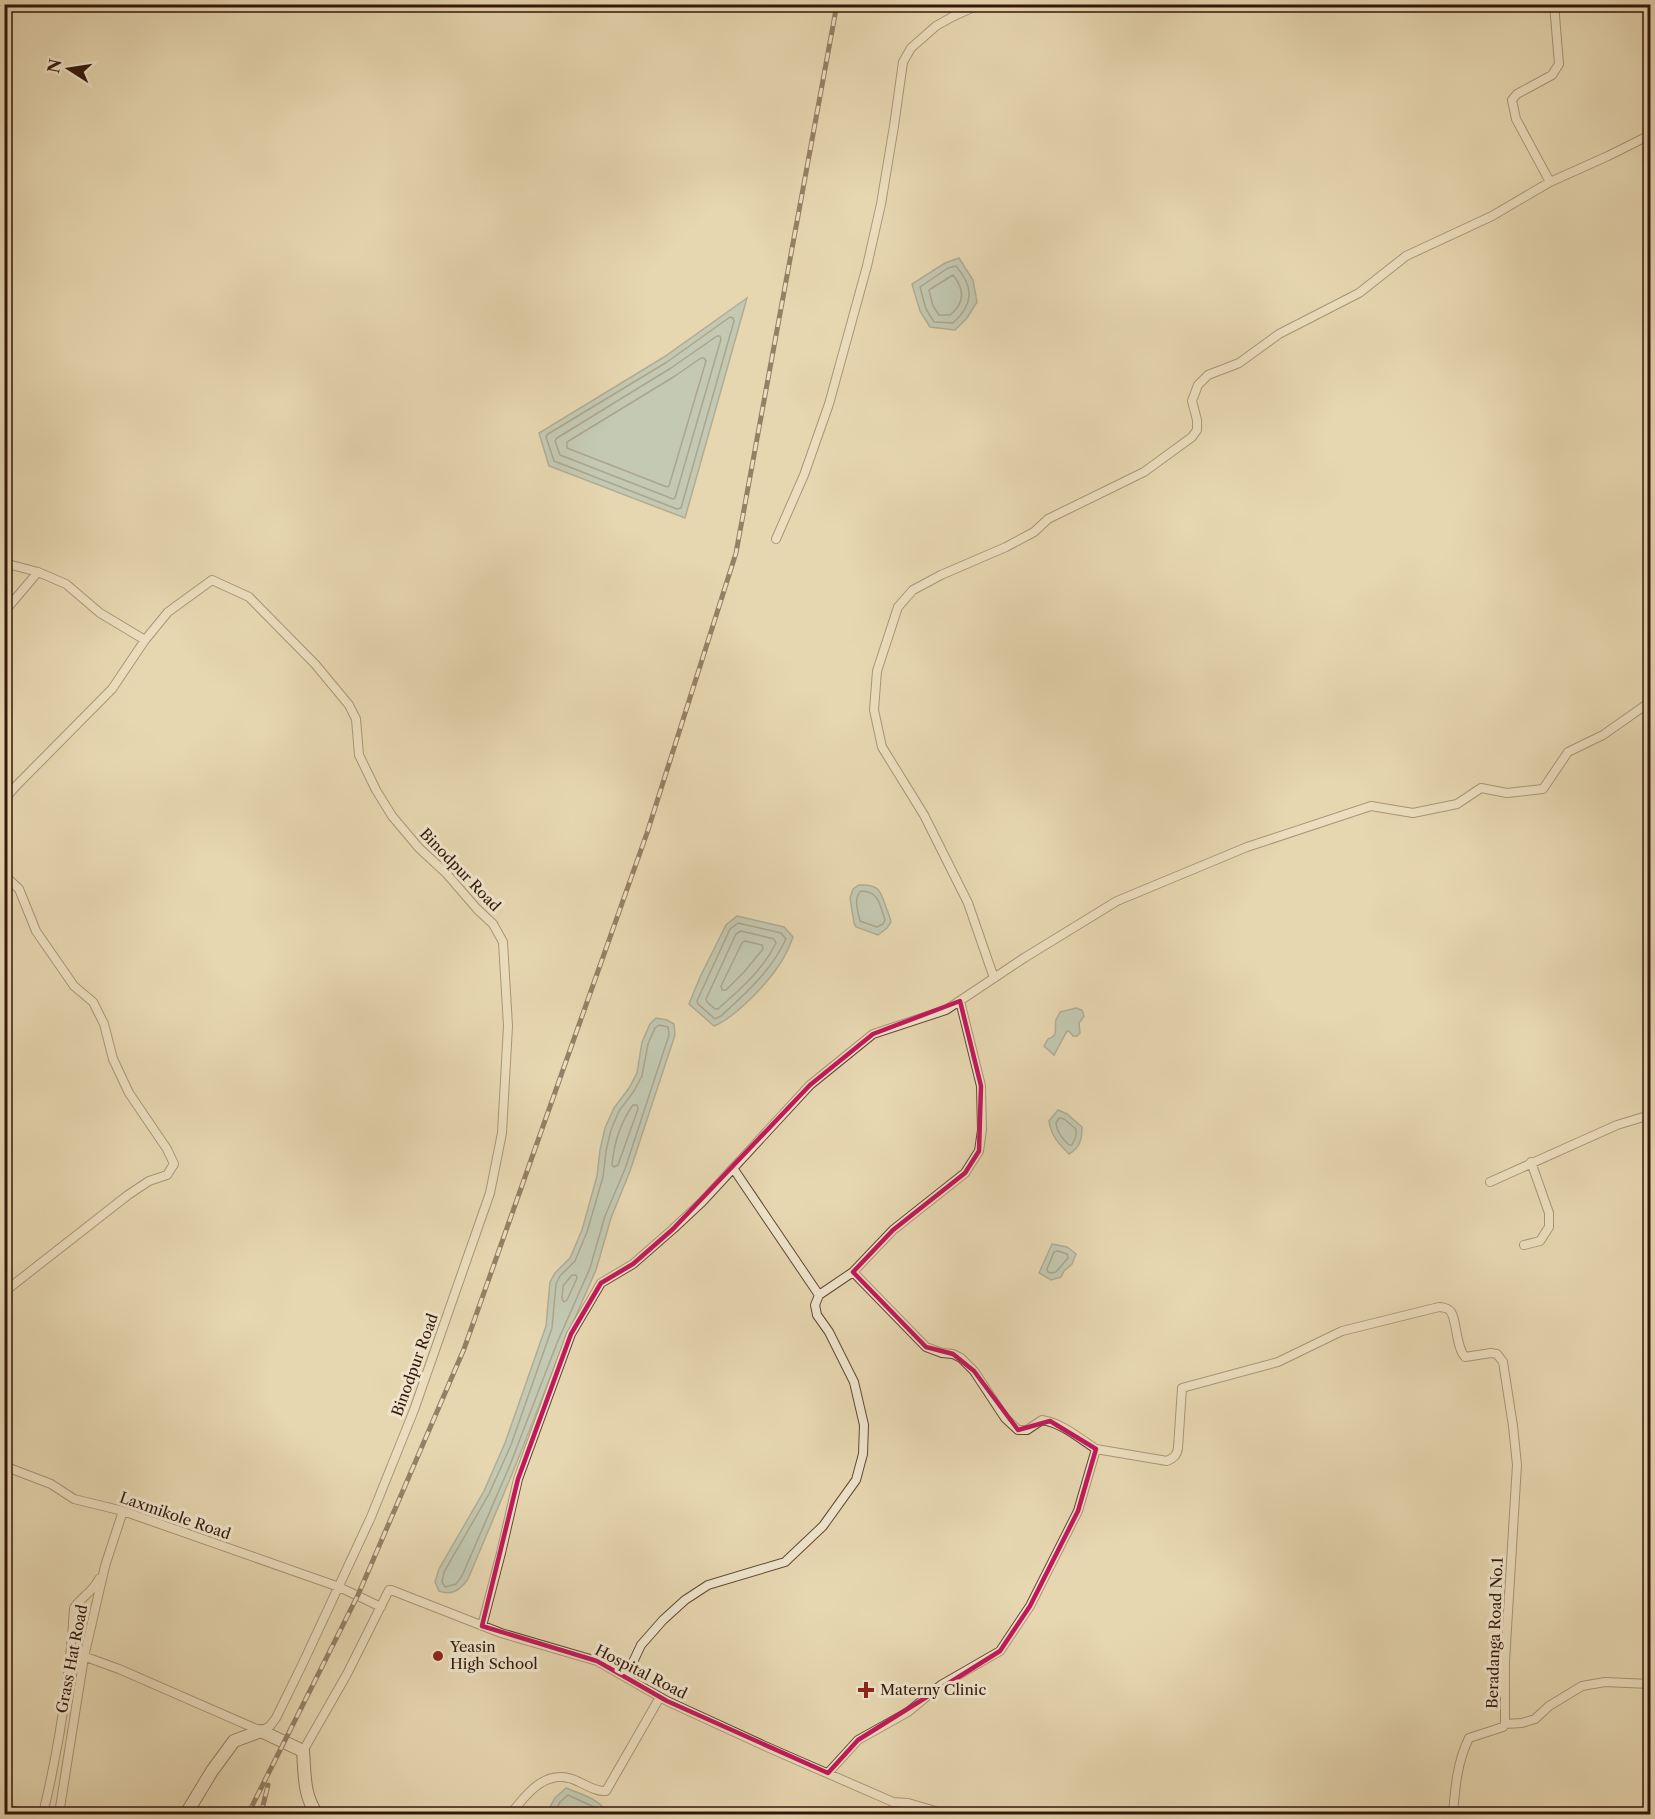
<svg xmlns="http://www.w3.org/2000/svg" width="1655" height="1819" viewBox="0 0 1655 1819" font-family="'Libre Caslon Text',serif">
<rect width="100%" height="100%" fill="#e7d7b1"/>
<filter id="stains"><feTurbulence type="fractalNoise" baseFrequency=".00333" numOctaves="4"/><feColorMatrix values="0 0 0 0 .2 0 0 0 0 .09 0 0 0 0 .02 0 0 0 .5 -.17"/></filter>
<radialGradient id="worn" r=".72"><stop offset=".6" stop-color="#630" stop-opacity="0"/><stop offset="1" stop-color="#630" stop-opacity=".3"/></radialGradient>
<!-- water -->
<path fill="#98b8b3" stroke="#707870" stroke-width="1.5" d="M959,258L973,280L977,302L967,318L955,330L930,327L920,311L912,284L945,263Z
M747,298L685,518L549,466L539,433L664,357Z
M859,885C880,884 880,891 886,907C888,913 890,916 891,922L887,928L878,935L856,927L854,923L850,898L853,889Z
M737,916L784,927L793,937C790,945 786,955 781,962C768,983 736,1017 714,1026L689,1004L700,977L726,925Z
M1076,1008L1082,1010L1084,1016L1079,1023L1080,1033L1077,1036H1073L1070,1032L1067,1031L1054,1055L1044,1046L1048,1039C1059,1035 1054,1030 1056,1020C1056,1019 1060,1013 1060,1012Z
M656,1018L667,1020L674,1024L675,1035L630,1171L611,1218L596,1270L563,1345L515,1467L468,1579C460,1590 452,1596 439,1591L435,1582L439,1569L484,1491L505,1443L546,1326L550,1282L555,1273L570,1258L582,1230L597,1176L600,1150L605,1128L614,1108L629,1088L637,1073L642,1042L650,1024Z
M1058,1110L1067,1114L1082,1127C1082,1139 1080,1148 1069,1154C1059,1144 1051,1136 1049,1121Z
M1052,1244L1067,1247L1076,1254L1072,1264L1064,1271L1061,1277L1051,1280L1039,1273Z
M566,1788C581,1794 600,1799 608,1814H549L547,1812L555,1798Z"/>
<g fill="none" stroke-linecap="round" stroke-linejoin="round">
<!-- shore -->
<path stroke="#66685f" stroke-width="1.5" d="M956,266C974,287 974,304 953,323L934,322L926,309L920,287L948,268Z
M953,275C965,290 965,303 950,315H939L933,306L929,290Z
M730,317L733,318L734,321L681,508L677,509L554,461L546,437L548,434L667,362Z
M717,336H720L721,339L675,498L673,499L560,455L555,441L557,438L671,368Z
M701,358H704L706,361L669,486L667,487L567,448V442L675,376Z
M861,891C879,891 880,905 885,920L883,924L877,927L860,921C858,911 853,898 861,891Z
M738,923L781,933L786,939C771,971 746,993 721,1016L715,1019L698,1004L697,1001L730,929Z
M741,931L774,939L776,943C763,970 740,989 718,1009H715L707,1002L706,999L736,934Z
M745,941L762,945L763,949L744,972L726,990H722L721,986L742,943Z
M659,1025L668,1027L669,1035L625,1169L605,1216L590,1268L557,1343L510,1465L462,1576L456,1584L445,1587L442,1582L444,1572L489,1494L511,1445L552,1328L556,1284L560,1276L575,1261L587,1232L603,1177L606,1151L611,1130L619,1111L634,1091L642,1076L648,1044L655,1028Z
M633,1105H637L638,1109L618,1165L614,1167L612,1165C614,1143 620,1123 633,1105Z
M1059,1118L1064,1119L1076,1129V1136L1072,1145H1069C1062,1138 1057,1133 1056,1123Z
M1058,1251L1067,1254L1068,1258L1056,1272L1051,1273L1048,1272L1047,1269L1054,1252Z
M572,1275H576L577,1278L567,1300L564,1302L562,1299L563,1286Z
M554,1814L560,1802L568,1795L592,1806L602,1814"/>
<defs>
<path id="street" d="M1550,182L1516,119L1512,100L1517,94L1552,75L1559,64L1554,4
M776,539L804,475L829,404L867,266L881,204L894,126L903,62L911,48L936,26L952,17L980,4
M4,563L38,572L66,584L100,613L145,640L168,612L212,580L249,597L315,664L349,705L356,719L359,755L376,790L392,816L419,848L446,873L477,909L493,924L503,942L508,1026L502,1133L490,1193L414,1410L371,1517L303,1663L276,1718L270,1726L261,1731L119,1669L72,1652
M4,612L38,572
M4,800L15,787L112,689L145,640
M4,875L19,889L36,931L74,986L93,1002L104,1024L113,1059L129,1093L167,1149L174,1164L167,1175L149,1181L128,1195L4,1292
M994,978L968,903L924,815L882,747L874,710L877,671L898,607L913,590L941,575L1006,547L1034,532L1048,519L1144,472L1192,437L1197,430V420L1192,401L1198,385L1208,375L1239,363L1279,334L1359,293L1406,256L1492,216L1550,182L1608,156L1650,135
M733,1168L819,1295
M1490,1182L1617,1125L1650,1115
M1524,1245L1540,1241L1549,1227V1213L1531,1162
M853,1272L926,1347L942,1353L953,1354L961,1358L974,1371L1005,1418L1018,1430H1027L1042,1420C1062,1423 1079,1438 1096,1449
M4,1344V1347
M4,1466L51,1484L74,1499L123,1511L339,1587L381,1607
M482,1626L501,1553L518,1479L571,1334L601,1283L633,1264L673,1229L702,1202L810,1085L873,1034L946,1010L1024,958L1117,901L1247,847L1371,806L1413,813L1457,804L1481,788L1507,793L1543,789L1568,752L1603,735L1650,702
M626,1677L641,1645L663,1620L685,1600L708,1585L785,1562L823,1526L856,1480L863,1454L864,1425L854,1382L829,1332L817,1315L815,1305L819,1295L853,1272L893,1230L965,1173L979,1151L982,1130L981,1086L960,1001
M1505,1724L1522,1723L1535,1719L1549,1706L1582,1686L1605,1682L1650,1684
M303,1751L347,1674L389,1590H391L501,1633L597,1661L667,1701L767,1747L893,1802L908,1803L946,1814
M828,1773L858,1740L908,1712L941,1685L1000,1651L1030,1606L1078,1511L1096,1449L1167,1461C1174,1458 1177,1455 1178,1448L1182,1388L1278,1362L1342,1331L1439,1307C1441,1307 1447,1308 1449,1310C1457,1315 1455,1346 1465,1357L1491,1353L1497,1354L1503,1362L1513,1426L1517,1465L1505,1661V1724L1503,1727L1469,1738C1457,1762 1455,1789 1453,1814
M43,1814C59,1747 70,1678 74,1608C81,1597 93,1592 99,1579
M59,1814L84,1657L105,1566L123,1511
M511,1814C528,1791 549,1766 579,1782C588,1786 597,1792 606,1791L660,1697
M900,1814L908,1803"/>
<path id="secondary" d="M4,1813L7,1812L19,1814
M186,1814L212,1771L234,1741L261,1731L303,1751C305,1773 303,1795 317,1814"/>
</defs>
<!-- street casing -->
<use href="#street" stroke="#604734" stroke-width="10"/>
<!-- secondary casing -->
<use href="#secondary" stroke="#33170b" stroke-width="14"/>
<!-- street -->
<use href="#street" stroke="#efe5cc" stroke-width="8"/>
<!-- secondary -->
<use href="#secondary" stroke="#efe5cc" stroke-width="12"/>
<defs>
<path id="rail" d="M248,1814L358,1595L464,1349L647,833L736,553L837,4
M261,1814L268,1785"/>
</defs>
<!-- rail casing -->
<use href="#rail" stroke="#33170b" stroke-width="5"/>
<!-- rail -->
<use href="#rail" stroke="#efe5cc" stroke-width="3" stroke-dasharray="9" stroke-linecap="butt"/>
</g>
<!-- marked area -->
<path d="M0 0H1655V1819H0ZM960,1001L981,1086L979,1151L965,1173L893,1230L853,1272L926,1347L953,1354L974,1371L1018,1430L1050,1421L1096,1449L1078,1511L1030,1606L1000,1651L858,1740L828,1773L667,1701L597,1661L482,1626L518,1479L571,1334L601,1283L633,1264L673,1229L810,1085L873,1034Z" fill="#e7d7b1" fill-opacity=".55" fill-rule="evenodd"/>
<path fill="none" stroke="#c2185b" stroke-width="4.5" stroke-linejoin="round" d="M960,1001L981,1086L979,1151L965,1173L893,1230L853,1272L926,1347L953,1354L974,1371L1018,1430L1050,1421L1096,1449L1078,1511L1030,1606L1000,1651L858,1740L828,1773L667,1701L597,1661L482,1626L518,1479L571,1334L601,1283L633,1264L673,1229L810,1085L873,1034Z"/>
<!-- markers -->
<g fill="#8f2418" stroke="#efe5cc" stroke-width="2">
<circle cx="438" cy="1656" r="6"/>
<path d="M863 1681h6v6h6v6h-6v6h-6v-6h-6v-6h6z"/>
</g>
<g text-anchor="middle" stroke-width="6" stroke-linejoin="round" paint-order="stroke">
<!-- street labels -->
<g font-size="15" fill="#33170b" stroke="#efe5cc">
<text transform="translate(460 870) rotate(46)" y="5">Binodpur Road</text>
<text transform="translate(415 1365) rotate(-70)" y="5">Binodpur Road</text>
<text transform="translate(175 1516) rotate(19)" y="5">Laxmikole Road</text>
<text transform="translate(1495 1633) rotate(-88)" y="5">Beradanga Road No.1</text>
<text transform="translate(72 1659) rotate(-79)" y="5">Grass Hat Road</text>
<text transform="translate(641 1672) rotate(27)" y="5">Hospital Road</text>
</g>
<!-- poi labels -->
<g font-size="15" fill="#33170b" stroke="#efe5cc" text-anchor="start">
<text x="450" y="1652">Yeasin<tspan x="450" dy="17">High School</tspan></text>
<text x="880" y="1695">Materny Clinic</text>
</g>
</g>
<!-- margin -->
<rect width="1655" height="1819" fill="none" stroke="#e7d7b1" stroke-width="24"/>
<rect x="6" y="6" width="1643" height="1807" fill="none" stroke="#33170b" stroke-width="3"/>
<rect x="12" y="12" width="1631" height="1795" fill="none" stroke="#33170b" stroke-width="1.5"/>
<!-- north arrow -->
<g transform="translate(69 69) rotate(282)" stroke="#efe5cc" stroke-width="4.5" paint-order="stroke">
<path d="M0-4.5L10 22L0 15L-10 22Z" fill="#33170b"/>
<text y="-9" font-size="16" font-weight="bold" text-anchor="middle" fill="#33170b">N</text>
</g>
<rect width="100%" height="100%" filter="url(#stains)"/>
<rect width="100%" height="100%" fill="url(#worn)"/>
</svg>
